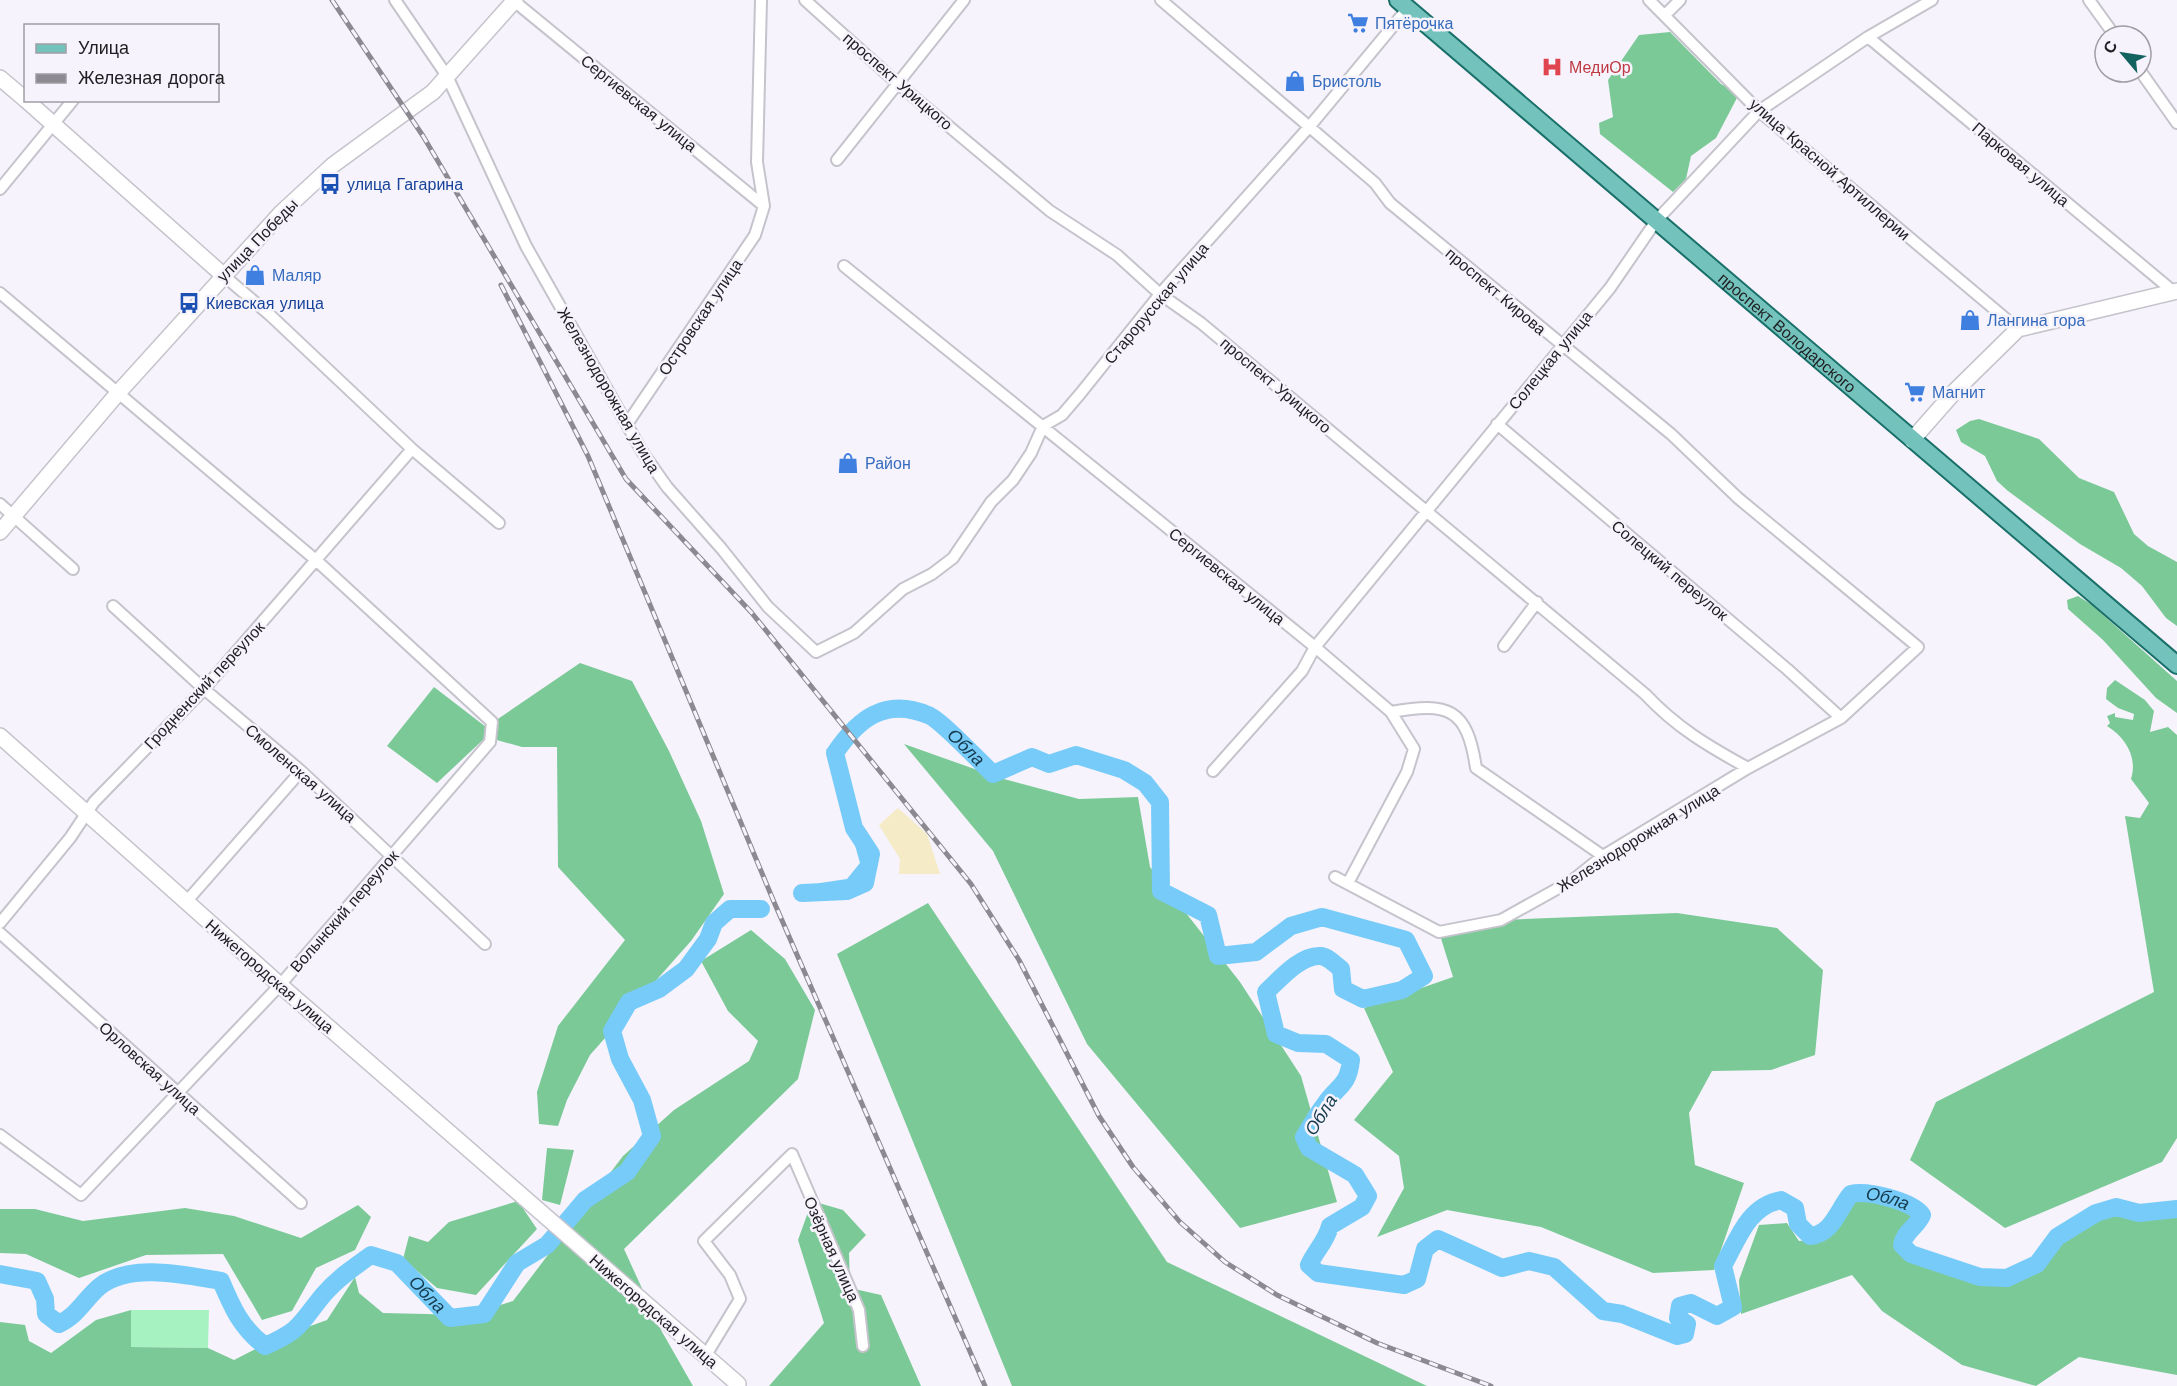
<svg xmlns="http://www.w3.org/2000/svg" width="2177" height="1386" viewBox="0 0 2177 1386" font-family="'Work Sans',sans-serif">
<rect width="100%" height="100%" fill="#f6f3fc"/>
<!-- green -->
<path fill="#a7f2c1" d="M131,1310H209L208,1348L131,1347Z"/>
<!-- forest -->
<path fill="#7cc998" d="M1670,32L1721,84L1739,94L1716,138L1691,156L1686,179L1673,192L1600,134L1599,123L1613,117L1608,80L1639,35Z
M1979,419L2039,439L2079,478L2114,492L2134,534L2148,546L2177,562V626L2166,618L2142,586L2121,568L2080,544L2008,491L1997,481L1985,456L1961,442L1956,430L1970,421Z
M2078,596L2092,605L2177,681V713L2156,698L2103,640L2068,609L2067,600Z
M580,663L632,681L669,751L701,821L724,894L691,941L590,1055L567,1100L558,1126L539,1124L537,1092L558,1026L625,940L558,867L557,747H522L486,737L437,783L387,746L434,687L486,727Z
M2115,680L2145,700L2154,711L2150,732L2168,727L2177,735V1138L2162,1162L2005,1228L1910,1160L1936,1102L2154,992L2125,816L2140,818L2149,803L2131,779C2138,757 2125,737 2107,726L2110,723L2107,716L2115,713V717L2133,720L2134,714L2118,708L2106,699L2107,688Z
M904,744L1000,778L1079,799L1138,797L1150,867L1240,982L1301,1076L1337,1202L1240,1228L1087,1044L993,851Z
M928,903L1167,1262L1427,1386H1012L837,954Z
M1677,913L1777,928L1823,970L1815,1055L1771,1070L1712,1071L1689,1113L1695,1165L1744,1183L1714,1270L1653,1273L1541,1227L1447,1210L1377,1237L1404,1188L1399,1156L1354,1120L1393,1072L1364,1008L1453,977L1439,932L1501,920Z
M751,930L785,959L815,1010L798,1079L624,1249L661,1330L693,1386H0V1322L25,1325L29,1341L51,1353L96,1320L131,1310V1347L208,1348L234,1360L277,1338L327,1320L355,1277L359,1293L383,1313L468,1315L513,1301L623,1156L674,1110L749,1061L758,1041L728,1011L701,961Z
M547,1148L574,1150L560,1205L542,1200Z
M1863,1195L1913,1211L1916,1215C1911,1229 1900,1229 1897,1246L1909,1258L1979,1282L2007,1283L2040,1268L2060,1240L2098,1217L2117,1212L2139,1217L2177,1214V1375L2079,1357L2036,1386L1962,1365L1882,1311L1852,1275L1741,1314L1739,1280L1759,1225L1787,1223L1799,1241C1840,1237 1831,1224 1854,1198Z
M518,1201L537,1229L476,1295L437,1288L403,1259L409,1236L428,1242L449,1222Z
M812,1201L843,1210L866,1235L849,1253L850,1288L881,1295L921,1386H769L824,1323L798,1240Z
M358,1205L371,1217L355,1250L316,1268L292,1311L262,1320L223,1254L146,1255L79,1278L26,1254L0,1253V1209H35L83,1221L185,1208L234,1216L301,1238Z"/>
<!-- sand -->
<path fill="#f5ebc6" d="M898,808L927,834L940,874H899L900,859L879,825Z"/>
<!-- water -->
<path fill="#77cbf9" d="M826,749L835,753L854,828L871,854L865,883L847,891L802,893L804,889L820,883L847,879L860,863L841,795L833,778Z"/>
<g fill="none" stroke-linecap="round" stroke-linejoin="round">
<!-- river -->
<g stroke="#77cbf9" stroke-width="18">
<path id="s1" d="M802,893L847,891L865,883L871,854L854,828L835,753C858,719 885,697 928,715C940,719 981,763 993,774L1032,757L1049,764L1076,755L1124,770L1145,783L1160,802L1161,891L1208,915L1218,956L1256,952L1291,926L1322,917L1406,940L1424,976L1402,990L1363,999L1343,989L1341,969C1335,964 1328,957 1321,956C1301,954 1279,980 1266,992L1276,1034L1298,1043L1326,1044L1351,1060C1348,1087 1338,1085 1325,1104C1317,1114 1311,1126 1304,1137L1309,1148L1355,1175L1368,1196L1362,1207L1330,1226C1326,1242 1315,1251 1309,1265L1318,1273L1404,1285L1417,1279L1425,1249L1438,1239L1502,1268L1529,1261L1554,1267L1603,1311L1622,1314L1677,1336L1685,1334L1687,1324L1678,1318L1680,1306L1691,1303L1717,1316L1733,1307L1723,1266C1738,1239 1748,1206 1781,1200L1795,1208L1798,1224L1810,1236C1833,1234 1838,1209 1851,1194C1867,1190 1912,1201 1922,1215C1917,1227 1904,1232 1902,1245L1911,1254L1980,1277L2007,1278L2037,1264L2057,1237L2096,1213L2116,1207L2139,1213L2177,1209"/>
<path id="s2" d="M0,1274L37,1281L45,1299L46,1314L59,1324C77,1316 84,1300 99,1287C129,1262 185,1275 221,1281C232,1307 241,1328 265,1346C303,1329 299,1324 324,1294C337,1279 354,1267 371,1255L397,1263L450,1318L484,1314L517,1263L547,1245L585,1200L627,1172L652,1136L642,1100L620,1059L612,1031L629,1002L659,989L686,969L708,939L714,923L730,909H761"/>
</g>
<defs>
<path id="street" d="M395,0L447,76L526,246L643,453L667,487L721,548L768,607L816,652L854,633L903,589L932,574L953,558L991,502L1013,480L1031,453L1043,426L1062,415L1080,394L1160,294L1310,126L1408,8
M805,0L897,83L1050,211L1117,255L1160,294L1201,323L1645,694C1677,728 1708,746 1748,768
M1161,0L1375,183L1390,203L1671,434L1738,498L1918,647L1841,718L1748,768L1603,856L1573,880L1501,920L1439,932L1335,877
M1649,0L1759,111L2018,329
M2089,0L2115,36
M514,1L764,206
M1666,14L1680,0
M1868,37L2174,292
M2141,72L2177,123
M837,160L964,0
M0,189L73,100
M844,266L1315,647L1391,712C1449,702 1467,708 1476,768L1603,856
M223,275L271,316L412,449L499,523
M0,293L317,561L492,722L490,742L280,985L81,1195L0,1135
M627,424L755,235L764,206L757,162L761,0
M1497,424L1787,669L1841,718
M0,504L73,569
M113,606L204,689L301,771L485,944
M1504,646L1537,602
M1213,771L1302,671L1315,647L1610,288L1656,221L1759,111L1868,37L1932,0
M1348,883L1407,772L1414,749L1391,712
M186,902L301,771
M0,923L70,838L94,802L204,689L412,449
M0,933L301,1203
M706,1355L740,1299L730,1275L704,1241L792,1154L859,1310L863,1346"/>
<path id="secondary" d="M0,78L26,100
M26,100L223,275
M1912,440L1956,390L2018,329L2177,291
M0,532L118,393L281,213L333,165L433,92L515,0
M0,736L280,985L738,1384"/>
<g id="primary">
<path id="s3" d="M1398,0L2177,665"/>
</g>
</defs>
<!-- street casing -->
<use href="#street" stroke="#c5c3cb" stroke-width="14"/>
<!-- secondary casing -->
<use href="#secondary" stroke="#c5c3cb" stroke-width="18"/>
<!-- primary casing -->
<use href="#primary" stroke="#196f69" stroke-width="20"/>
<!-- street -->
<use href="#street" stroke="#fff" stroke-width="10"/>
<!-- secondary -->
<use href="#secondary" stroke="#fff" stroke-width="15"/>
<!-- primary -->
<use href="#primary" stroke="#73c2bc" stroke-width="16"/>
<defs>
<path id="rail" d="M332,0L423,136L626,479L751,612L971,884L1019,960L1099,1116L1133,1167L1180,1222L1225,1262L1277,1295L1377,1343L1491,1386
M501,285L588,456L774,902L985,1386"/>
</defs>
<!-- rail casing -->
<use href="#rail" stroke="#8c8a90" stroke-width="5"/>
<!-- rail -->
<use href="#rail" stroke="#f6f3fc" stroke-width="3" stroke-dasharray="9" stroke-linecap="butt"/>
</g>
<!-- icons -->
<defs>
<symbol id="supermarket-bare" viewBox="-9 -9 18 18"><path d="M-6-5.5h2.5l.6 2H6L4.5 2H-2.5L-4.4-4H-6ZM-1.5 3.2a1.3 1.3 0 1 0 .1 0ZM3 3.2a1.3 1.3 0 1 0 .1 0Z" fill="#3f7fe0" stroke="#f6f3fc" stroke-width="2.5" paint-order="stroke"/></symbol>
<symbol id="hospital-bare" viewBox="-9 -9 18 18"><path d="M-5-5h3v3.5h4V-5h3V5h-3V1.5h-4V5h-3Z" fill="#e0444e" stroke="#f6f3fc" stroke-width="2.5" paint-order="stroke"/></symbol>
<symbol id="shop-bare" viewBox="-9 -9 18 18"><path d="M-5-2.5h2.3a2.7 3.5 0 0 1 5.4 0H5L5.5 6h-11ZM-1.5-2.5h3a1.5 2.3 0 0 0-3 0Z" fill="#3f7fe0" stroke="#f6f3fc" stroke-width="2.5" paint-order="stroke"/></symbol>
<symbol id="bus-bare" viewBox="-9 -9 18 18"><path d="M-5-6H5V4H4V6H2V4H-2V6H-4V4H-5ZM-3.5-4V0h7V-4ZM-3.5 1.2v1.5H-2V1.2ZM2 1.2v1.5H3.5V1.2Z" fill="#1a4fb4" stroke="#f6f3fc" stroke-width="2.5" paint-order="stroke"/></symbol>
</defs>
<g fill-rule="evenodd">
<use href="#supermarket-bare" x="1343" y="8" width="30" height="30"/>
<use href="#hospital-bare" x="1537" y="52" width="30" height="30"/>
<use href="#shop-bare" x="1280" y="66" width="30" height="30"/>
<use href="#bus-bare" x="315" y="169" width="30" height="30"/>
<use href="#shop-bare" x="240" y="260" width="30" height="30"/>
<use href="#bus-bare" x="174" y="288" width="30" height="30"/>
<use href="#shop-bare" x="1955" y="305" width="30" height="30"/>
<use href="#supermarket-bare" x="1900" y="377" width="30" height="30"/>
<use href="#shop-bare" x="833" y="448" width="30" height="30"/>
</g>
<g text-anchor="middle" stroke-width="5" stroke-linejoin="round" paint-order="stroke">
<!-- shop labels -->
<g font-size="16" fill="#366cbe" stroke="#f6f3fc" text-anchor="start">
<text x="1375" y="29">Пятёрочка</text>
<text x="1312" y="87">Бристоль</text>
<text x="272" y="281">Маляр</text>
<text x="1987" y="326">Лангина гора</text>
<text x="1932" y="398">Магнит</text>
<text x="865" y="469">Район</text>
</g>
<!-- health labels -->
<g font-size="16" fill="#be3a42" stroke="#f6f3fc" text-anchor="start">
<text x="1569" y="73">МедиОр</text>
</g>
<!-- street labels -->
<g font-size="16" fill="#1f1e21" stroke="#f6f3fc">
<text transform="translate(898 81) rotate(41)" y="6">проспект Урицкого</text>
<text transform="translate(639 103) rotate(39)" y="6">Сергиевская улица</text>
<text transform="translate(2021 164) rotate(40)" y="6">Парковая улица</text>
<text transform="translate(1830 169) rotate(41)" y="6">улица Красной Артиллерии</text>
<text transform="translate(257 240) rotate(-46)" y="6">улица Победы</text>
<text transform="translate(1496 291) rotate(40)" y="6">проспект Кирова</text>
<text transform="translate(1156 303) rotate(-50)" y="6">Старорусская улица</text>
<text transform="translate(700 317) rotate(-56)" y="6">Островская улица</text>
<text dy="6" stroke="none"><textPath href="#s3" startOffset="512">проспект Володарского</textPath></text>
<text transform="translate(1550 360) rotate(-51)" y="6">Солецкая улица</text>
<text transform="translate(1276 385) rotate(40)" y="6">проспект Урицкого</text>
<text transform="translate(609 390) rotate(60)" y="6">Железнодорожная улица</text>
<text transform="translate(1670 570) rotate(40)" y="6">Солецкий переулок</text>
<text transform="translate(1227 576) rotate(39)" y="6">Сергиевская улица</text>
<text transform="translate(204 685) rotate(-47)" y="6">Гродненский переулок</text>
<text transform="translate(301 773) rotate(41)" y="6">Смоленская улица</text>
<text transform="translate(1638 838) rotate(-32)" y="6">Железнодорожная улица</text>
<text transform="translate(344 911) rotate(-49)" y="6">Волынский переулок</text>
<text transform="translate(270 976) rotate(41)" y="6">Нижегородская улица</text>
<text transform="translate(150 1068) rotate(42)" y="6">Орловская улица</text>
<text transform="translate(832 1249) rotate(66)" y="6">Озёрная улица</text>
<text transform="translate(654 1311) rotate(41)" y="6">Нижегородская улица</text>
</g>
<!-- transit labels -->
<g font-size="16" fill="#164399" stroke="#f6f3fc" text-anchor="start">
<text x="347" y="190">улица Гагарина</text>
<text x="206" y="309">Киевская улица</text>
</g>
<!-- water labels -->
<g font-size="18" font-style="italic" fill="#163b4e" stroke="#f6f3fc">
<text dy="6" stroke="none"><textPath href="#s1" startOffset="364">Обла</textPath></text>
<text transform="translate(1321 1115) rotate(-58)" y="6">Обла</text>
<text dy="6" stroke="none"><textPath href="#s1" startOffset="2427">Обла</textPath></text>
<text dy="6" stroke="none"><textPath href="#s2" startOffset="561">Обла</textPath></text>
</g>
</g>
<!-- legend -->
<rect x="24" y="24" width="195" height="78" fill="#f6f3fc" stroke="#a09ea4" stroke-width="1.5"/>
<rect x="36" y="44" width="30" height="9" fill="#73c2bc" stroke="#a09ea4" stroke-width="1.5"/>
<text x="78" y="54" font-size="18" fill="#1f1e21">Улица</text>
<rect x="36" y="74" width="30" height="9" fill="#8c8a90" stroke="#a09ea4" stroke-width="1.5"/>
<text x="78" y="84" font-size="18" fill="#1f1e21">Железная дорога</text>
<!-- north arrow -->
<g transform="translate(2123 54) rotate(299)"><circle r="28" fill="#f6f3fc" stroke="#a09ea4" stroke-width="1.5"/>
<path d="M0-4.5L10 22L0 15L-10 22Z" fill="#136361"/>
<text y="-9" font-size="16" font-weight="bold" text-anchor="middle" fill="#1f1e21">С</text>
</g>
</svg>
